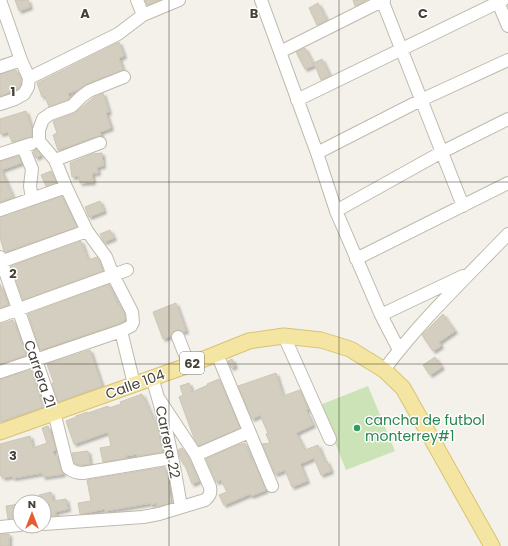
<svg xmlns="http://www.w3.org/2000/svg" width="508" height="546" viewBox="0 0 508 546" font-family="Poppins,sans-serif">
<defs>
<filter id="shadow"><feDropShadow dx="2.5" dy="2.5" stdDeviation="1" flood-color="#0004"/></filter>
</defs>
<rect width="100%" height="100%" fill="#f3f1ea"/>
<!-- green -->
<path fill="#cbe3b7" d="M368,386L395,451L346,470L320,405Z"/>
<!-- building -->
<path fill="#d4cec0" stroke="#cec6b4" filter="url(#shadow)" d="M15,0H28L30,7L19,11Z
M145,0H160L147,5Z
M353,0H367L355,6Z
M318,3L327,20L317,25L309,8Z
M119,42L124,56L119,58L123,70L86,84L78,90L68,93L69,98L68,100L49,107L45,96L42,97L37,83Z
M305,48L314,65L305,69L296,52Z
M322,59L330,76L321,80L314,63Z
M16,70L21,82L19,88L0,96V74Z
M103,93L109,112L106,113L111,128L100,132L101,135L58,150L53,135L57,133L53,121L75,113L93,98Z
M26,111L32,130V137L12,142L8,132L0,134V119Z
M36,149L41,155L36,158L33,151Z
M102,153L103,166L97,167L98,173H92L93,182L80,183L79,176L72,177L70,163L92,154Z
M19,156L21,163L1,170L13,197L0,202V161Z
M51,171L56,183L46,186L41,175Z
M62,196L77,227L5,252L4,251L0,238V217Z
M100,201L104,211L89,217L85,207Z
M110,230L114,238L104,242L100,234Z
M81,241L88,260L97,257L103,271L23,300L11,266Z
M0,284L8,305L0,308Z
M109,284L118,305L120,304L125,314V320L118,324L40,350L28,314Z
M176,303L186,331L183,332L179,330H176L172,333L171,336L163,339L153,312Z
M443,314L455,331L439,342L441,346L433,351L422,335Z
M13,320L26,355L0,364V324Z
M90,350L102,386L58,402L52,383H54L47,364Z
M435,357L442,367L430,375L423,365Z
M232,359L235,366L231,368L228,361Z
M31,370L43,407L0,422V379Z
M276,373L283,396L300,390L308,409L306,410L313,425L296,433L305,450L318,445L325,462L327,461L331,471L321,475L314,458L300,464L307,481L292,487L285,470L275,474L262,444L270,443L266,434L268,433L260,415L252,419L238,386Z
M219,379L240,428L199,446L194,438L179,397L183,395L180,386L189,383L192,392L208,385L207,384Z
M142,394L158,429L163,452L137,456V454L125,456L126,458L103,462L100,448L111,446L108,432L74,444L66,421L76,417V416L87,412L88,413L108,406L109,408L121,404L120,402Z
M48,426L56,450L53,451L54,456L57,455L63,474L43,477L42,473L13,478L12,476L3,478L2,475L0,476V444L30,436L33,448L47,443L42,428Z
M245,443L252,461L253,459L266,490L251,496L250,494L224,505L219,495L227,492L221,480L216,482L206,459L238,445Z
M182,448L189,459L199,481L192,484L185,465H184L180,458L178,450Z
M88,451L90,464L81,465L75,464L72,453Z
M165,467L169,486L170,503L157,507V503L151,505V503L105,511V509L80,514L78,503L91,501L87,480Z
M51,492L53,501L66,499L68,509L55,512L56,516H44V502H41L39,495Z
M19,504L20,518L8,519L6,506Z
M0,534H9V546H0Z"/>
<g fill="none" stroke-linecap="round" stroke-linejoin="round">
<defs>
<path id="minor" d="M137,0L143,15
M261,0L317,153L336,211L381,315L399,350
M382,0L463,206
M497,0L508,26
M280,52L384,0
M0,67L21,60
M29,78L118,34L143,15L179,0
M297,100L503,0
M0,104L15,99L24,94L28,87L29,78L21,60L0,0
M23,147L32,169L30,186L32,199
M317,153L421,100L508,60
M0,154L31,144
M55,160L100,143
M0,210L66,187
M336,211L442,152L508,119
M0,257L54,412L68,468C73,472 77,473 83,473L172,458
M356,259L508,183
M0,262L87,231
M381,315L463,276
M0,316L127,270
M121,331L134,384
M284,336L330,439
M178,337L189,365
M217,354L272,486
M384,370C420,321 466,278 508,234
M0,372L121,331L131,326L133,322L132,312L113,275L106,257L87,231L66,187L55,160L39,141V130L43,119L50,114L72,106L81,97L89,91L124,77
M152,378C166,420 174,464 181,507
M196,455L249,432
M44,524L143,517L159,514L205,500C210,496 211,493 210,487L196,455L159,399
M0,527L20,525"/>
<path id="major" d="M0,432L189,365L249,341L284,336L321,340L350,349L384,370L403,388L492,546"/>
</defs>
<!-- minor casing -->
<use href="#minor" stroke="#bebaad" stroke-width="14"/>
<!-- major casing -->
<use href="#major" stroke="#d7c374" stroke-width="17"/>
<!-- minor -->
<use href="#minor" stroke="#fff" stroke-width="12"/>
<!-- major -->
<use href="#major" stroke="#f4e5a2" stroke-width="15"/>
</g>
<!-- grid -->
<path fill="none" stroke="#464239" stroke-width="1" stroke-opacity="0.55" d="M169,0V546M339,0V546M0,182H508M0,364H508"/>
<!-- markers -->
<circle fill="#2e9e5b" stroke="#fff" stroke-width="1.5" cx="357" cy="428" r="4"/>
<g text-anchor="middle" stroke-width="3" stroke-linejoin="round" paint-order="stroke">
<!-- shield labels -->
<rect fill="#fff" stroke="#7e7b74" stroke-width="1" x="180" y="352" width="24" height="22" rx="3"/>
<g font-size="13" font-weight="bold" fill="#464239">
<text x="192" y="368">62</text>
</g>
<!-- street labels -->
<g font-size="14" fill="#464239" stroke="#fff">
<text transform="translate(40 374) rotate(71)" y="5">Carrera 21</text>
<text transform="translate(135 384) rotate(-20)" y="5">Calle 104</text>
<text transform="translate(168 442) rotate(78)" y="5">Carrera 22</text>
</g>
<!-- leisure labels -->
<g font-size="14" fill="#27864d" stroke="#fff" text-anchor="start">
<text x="365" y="425">cancha de futbol<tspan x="365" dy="16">monterrey#1</tspan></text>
</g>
</g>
<g font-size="13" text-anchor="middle" font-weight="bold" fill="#464239" stroke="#fff" stroke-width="3" stroke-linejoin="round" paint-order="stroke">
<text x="85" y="18">A</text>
<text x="254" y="18">B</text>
<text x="423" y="18">C</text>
<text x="13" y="96">1</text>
<text x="13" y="278">2</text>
<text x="13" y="460">3</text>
</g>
<!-- north arrow -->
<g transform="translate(32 514)"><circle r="19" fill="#ffffff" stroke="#b5b3b0"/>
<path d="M0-3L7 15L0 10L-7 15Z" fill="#e35d31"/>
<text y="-6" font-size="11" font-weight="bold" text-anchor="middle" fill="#464239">N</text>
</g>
</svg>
